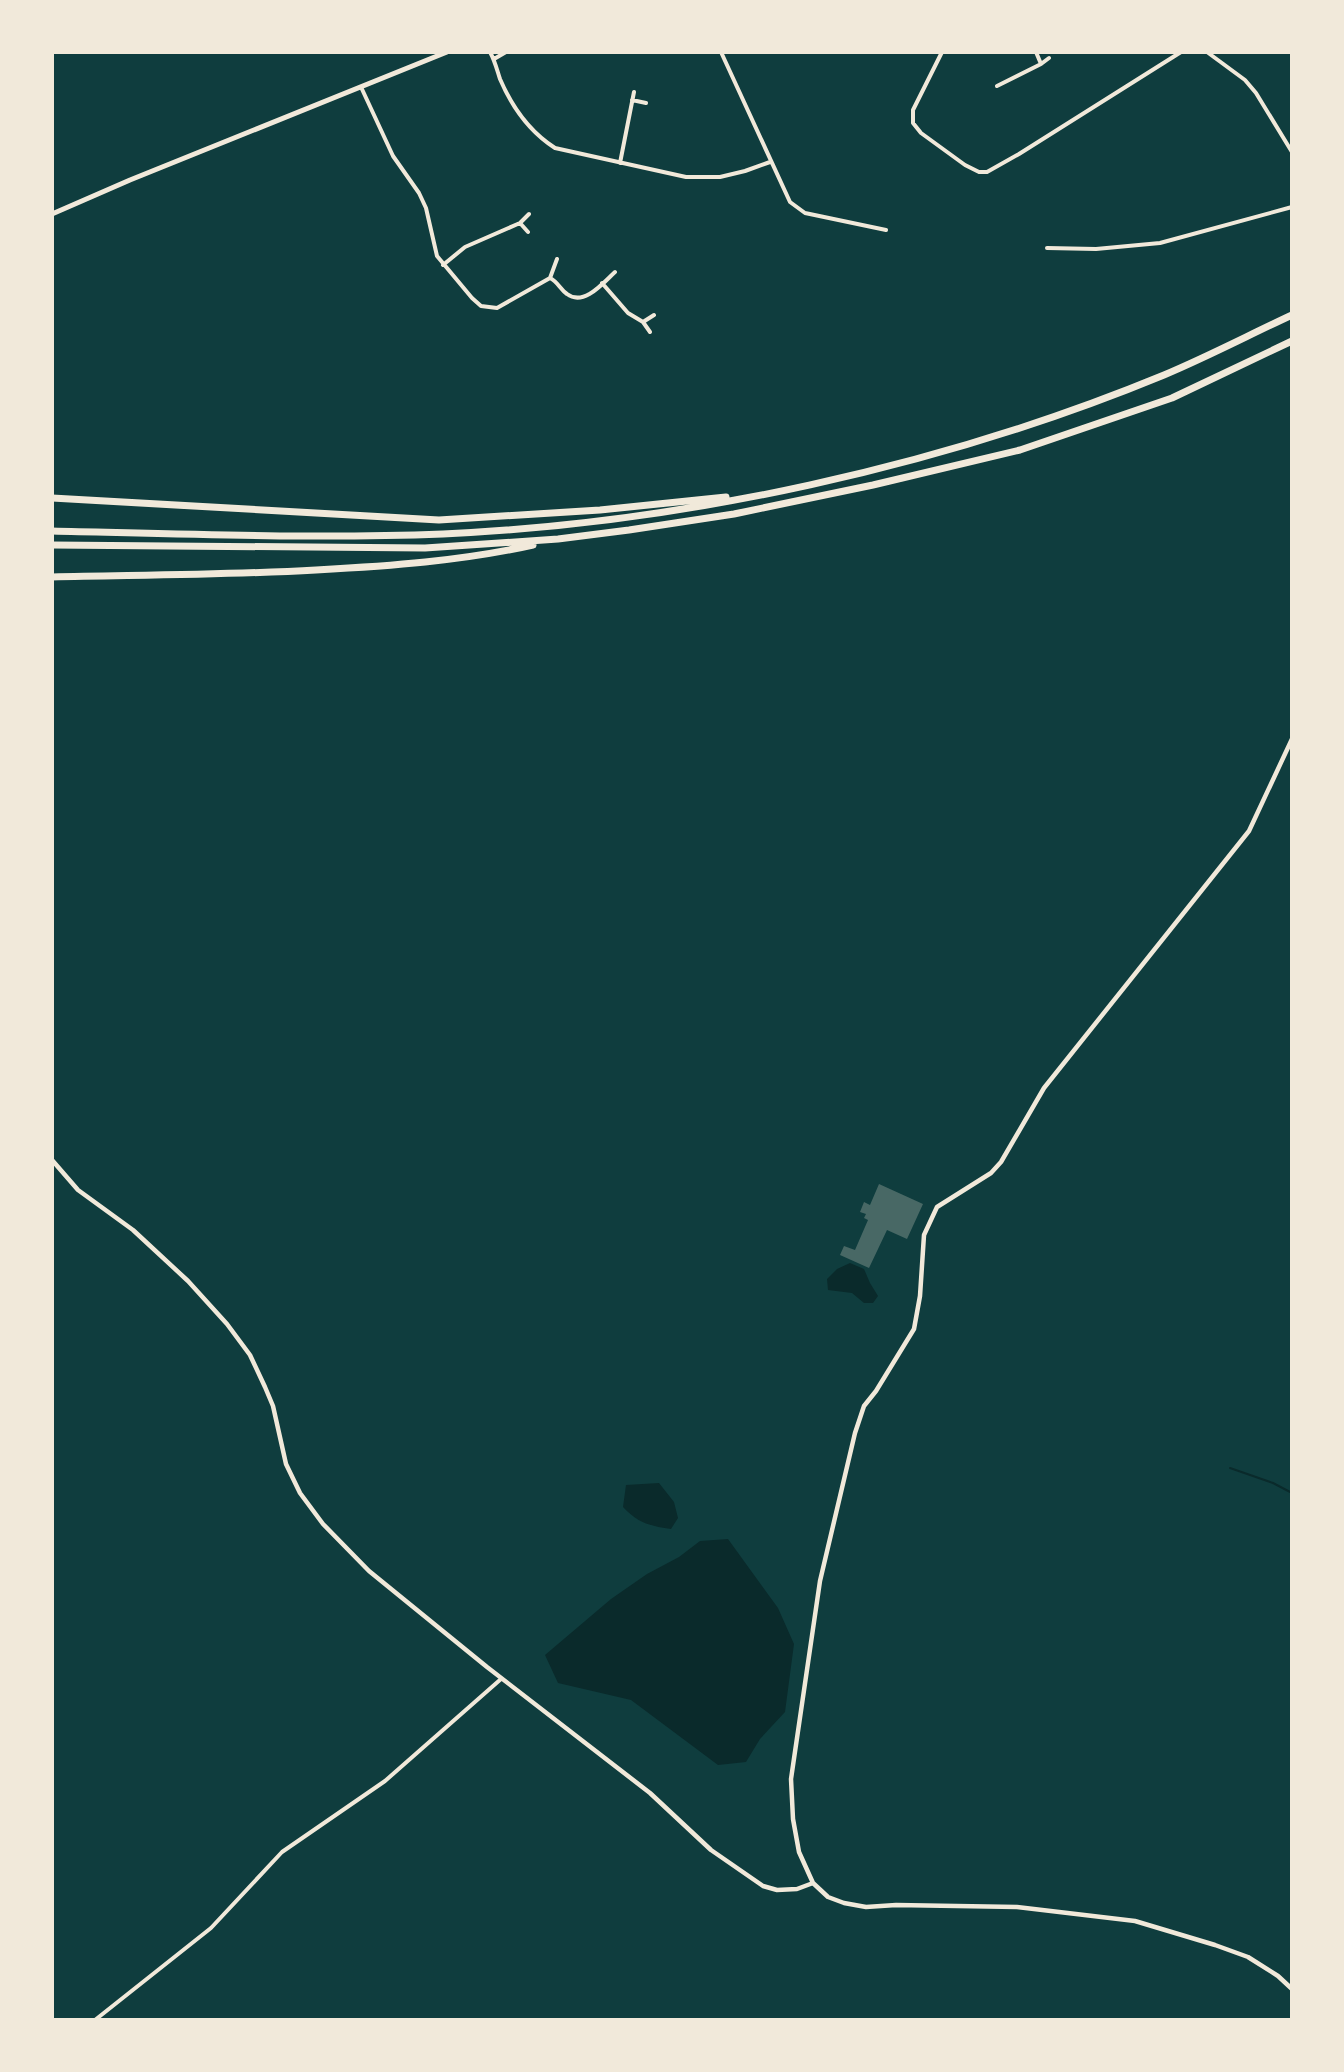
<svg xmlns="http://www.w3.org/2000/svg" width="1344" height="2072" viewBox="0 0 1344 2072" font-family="Mulish,sans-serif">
<rect width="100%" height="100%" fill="#0f3d3e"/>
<!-- water -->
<path fill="#0a2a2b" d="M850,1263L864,1269L870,1283L878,1296L873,1303H864L852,1293L828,1290L827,1279L837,1269Z
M659,1483L674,1502L678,1518L671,1529C650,1526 638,1523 623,1507L626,1485Z
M728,1539L778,1608L794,1644L785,1712L760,1739L746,1762L718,1765L631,1700L558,1683L545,1655L611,1599L647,1574L679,1557L700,1541Z"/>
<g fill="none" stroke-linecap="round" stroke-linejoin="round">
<!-- stream -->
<path stroke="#0a2a2b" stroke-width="2" d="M1230,1468L1273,1483L1292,1493"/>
</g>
<!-- building -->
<path fill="#486865" d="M879,1184L923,1204L907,1239L887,1230L869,1268L840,1255L844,1246L855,1250L868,1220L864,1218L866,1214L860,1212L864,1202L870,1205Z"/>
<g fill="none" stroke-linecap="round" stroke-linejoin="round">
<!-- minor -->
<path stroke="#f1e9da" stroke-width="4" d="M490,52C495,61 497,70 500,79C512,107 530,132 555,148L686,177H720L745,171L770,162
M721,52L790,202L805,213L886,230
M942,52L913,110V123L921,133L965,165L979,172H987L1019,154L1181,52
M1036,52L1041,64
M1207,52L1245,80L1256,93L1292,152
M494,59L506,52
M997,86L1041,64L1049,58
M361,87L393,156L419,193L426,208L437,256L472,298L481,306L497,308L550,278C558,282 560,289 567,294C584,307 604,282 615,272
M632,100L646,103
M620,163L634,92
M520,223L528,232
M1047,248L1096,249L1160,243L1292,207
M443,265L465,247L520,223L529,214
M550,278L557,259
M602,283L628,313L643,322L650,332
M643,322L654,315
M95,2020L211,1928L282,1852L385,1781L501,1679"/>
<!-- tertiary -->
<path stroke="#f1e9da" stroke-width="4.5" d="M1292,739L1249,831L1044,1088L1001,1162L991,1173L937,1207L924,1235L920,1296L914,1329L876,1391L864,1406L855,1433L820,1581L791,1779L793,1819L799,1852L813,1883L828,1897L844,1903L866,1907L896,1905L1017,1907L1135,1921L1215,1945L1248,1957L1278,1976L1292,1989
M52,1160L78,1190L133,1230L188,1281L227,1324L250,1355L265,1387L273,1406L286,1464L300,1493L323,1524L369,1571L487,1667L650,1793L711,1850L763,1886L777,1890L797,1889L813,1883"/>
<!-- secondary -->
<path stroke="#f1e9da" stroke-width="5" d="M52,214L130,180L447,52"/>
<!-- motorway -->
<path stroke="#f1e9da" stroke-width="7" d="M52,498L439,520L600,510L726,497
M52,531C182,534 313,539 443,534C684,523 941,467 1164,375C1207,357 1249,335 1292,315
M52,545L425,548L558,539L629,530L734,514L873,485L1020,450L1172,398L1292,341
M52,577C140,575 228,575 316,570C389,566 462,561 533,545"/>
</g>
<!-- border -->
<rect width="1344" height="2072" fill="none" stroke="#f1e9da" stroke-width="108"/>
</svg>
